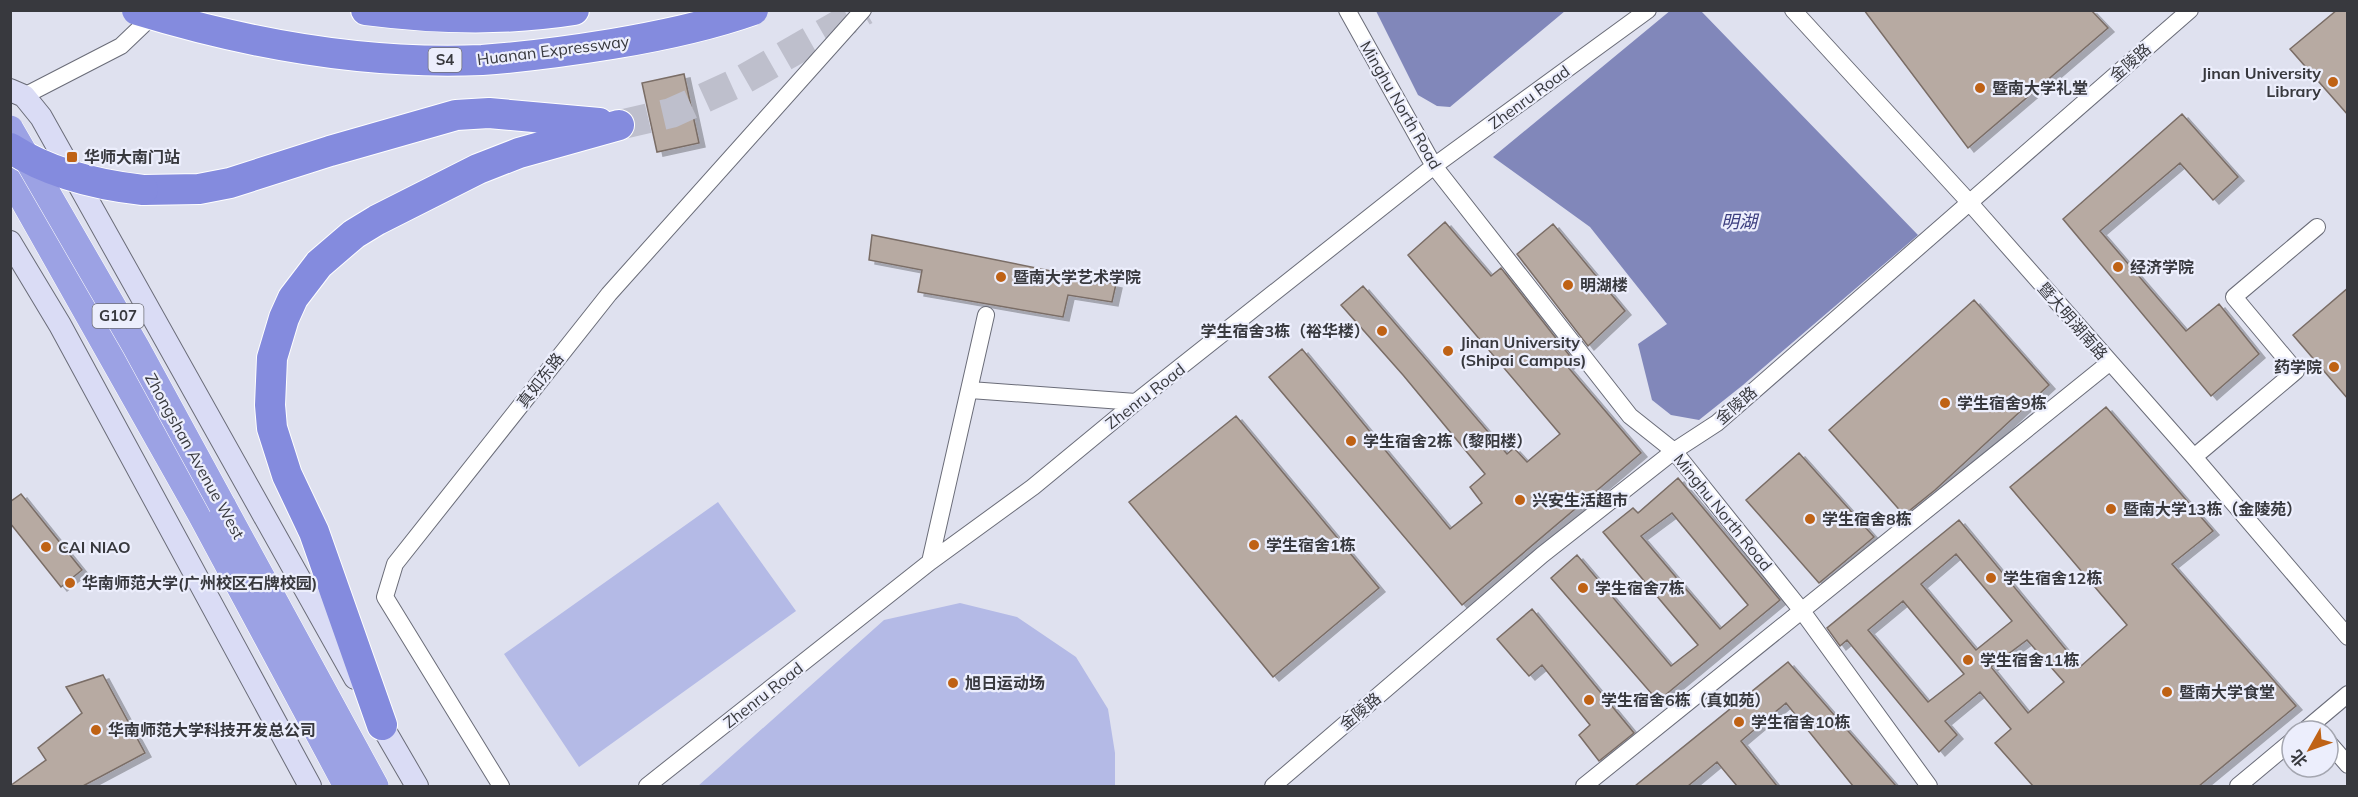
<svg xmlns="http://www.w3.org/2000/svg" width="2358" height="797" viewBox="0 0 2358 797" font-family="Mulish,'Noto Sans SC',sans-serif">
<defs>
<filter id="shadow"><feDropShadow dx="6" dy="4" stdDeviation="0" flood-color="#0004"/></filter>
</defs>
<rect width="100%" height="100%" fill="#dfe1ef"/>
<!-- green -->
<path fill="#b4bae6" d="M718,502L796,611L579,767L504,654Z
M960,603L1017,617L1076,657L1108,709L1115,753V786H698L884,620Z"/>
<!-- water -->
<path fill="#8187ba" d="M1671,10L1701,11L1918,235L1743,385L1699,420L1671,415L1652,400L1638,344L1667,324L1590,227L1493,157Z
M1376,11H1565L1450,107L1437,106L1418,95Z"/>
<!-- building -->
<path fill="#b7aaa2" stroke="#7a6d66" stroke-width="1.5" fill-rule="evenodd" filter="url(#shadow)" d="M1864,10H2091L2108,28L1968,148Z
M2337,10H2348V115L2290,49Z
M684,74L699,143L657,152L642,83Z
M2182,114L2238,177L2213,200L2180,163L2100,231L2186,331L2219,304L2259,354L2211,396L2063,219Z
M1445,222L1491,276L1501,268L1573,360L1567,366L1641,453L1462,605L1269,377L1302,349L1450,529L1482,503L1470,487L1485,474L1403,375L1341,305L1363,286L1507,454L1514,448L1527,462L1560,434L1408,255Z
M1553,224L1625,311L1588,346L1517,254Z
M872,235L1116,284L1112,302L1068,295L1063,317L918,292L922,270L869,260Z
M2348,288V399L2293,335Z
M1974,300L2049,385L1935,490L1904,515L1829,430Z
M2106,407L2213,531L2172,564L2296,706L2199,786H2033L1995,743L2011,729L1980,692L1945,721L1957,735L1939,752L1847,640L1840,646L1827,628L1959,520L2080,667L2127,625L2010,487ZM1956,554L2012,621L1976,650L1921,584ZM1903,601L1964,674L1928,702L1868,630ZM2027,640L2064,682L2028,713L1991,667Z
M1236,416L1379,588L1273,677L1129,502Z
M1799,453L1874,537L1819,583L1746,500Z
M1678,478L1780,600L1658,701L1551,578L1577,555L1671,666L1698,645L1603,532L1633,508L1638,513ZM1672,513L1748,605L1720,629L1641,536Z
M21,494L82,570L61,587L10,523V502Z
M1532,609L1634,733L1599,761L1579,735L1590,725L1542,665L1529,676L1497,639Z
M1788,662L1896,786H1853L1786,703L1741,741L1777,786H1737L1717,762L1688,786H1635Z
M103,675L145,753L83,786H10L46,760L38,748L82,713L66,687Z"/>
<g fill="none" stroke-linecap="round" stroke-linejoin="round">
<!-- motorway-tunnel -->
<path stroke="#bebfcc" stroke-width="30" stroke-dasharray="30 15" stroke-linecap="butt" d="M619,125L671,113L739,82L865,10"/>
<defs>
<path id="minor" d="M1347,10L1434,166L1630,416L1674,451L1802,611L1929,786
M1793,10L1969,202L2194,457L2348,637
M24,96L121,46L143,25L153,10
M970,390L1136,402
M2194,457L2296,371L2234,297L2317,227
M930,562L986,315
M2304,731L2348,694
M2328,742L2348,765
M501,786L385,597L395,564L609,294L863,10
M647,786L930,562L1033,487L1136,402L1434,166L1648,10
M1273,786L1542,555L1674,451L1717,423L2190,10
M1584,786L2109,363
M2238,786L2292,741"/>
<path id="secondary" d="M10,90L24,96L41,117L355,678
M10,242L60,325L310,786
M374,712L417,786"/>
<path id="trunk" d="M10,176L202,516L347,786
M222,505L375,786"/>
<path id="motorway" d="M366,10C436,19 505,21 574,10
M143,190L199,189L230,183L330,151L456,115L489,113L599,123
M382,725L314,532L287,475L272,428L270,405L272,358L284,318L293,298L319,264L354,234L377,220L478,169L519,153L619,125"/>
</defs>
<!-- minor casing -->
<use href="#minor" stroke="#6a6c78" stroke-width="18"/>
<!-- secondary casing -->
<use href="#secondary" stroke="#6a6c78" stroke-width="24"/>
<!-- trunk casing -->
<use href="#trunk" stroke="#fff" stroke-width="28"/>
<!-- motorway casing -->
<use href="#motorway" stroke="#fff" stroke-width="32"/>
<!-- minor -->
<use href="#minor" stroke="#fff" stroke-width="16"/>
<!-- secondary -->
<use href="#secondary" stroke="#dadcf5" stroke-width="22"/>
<!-- trunk -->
<use href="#trunk" stroke="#9ca2e4" stroke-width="27"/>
<!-- motorway -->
<use href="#motorway" stroke="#848bde" stroke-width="30"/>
<defs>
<path id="trunk-bridge" d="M10,129L136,347L222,505"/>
<path id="motorway-bridge" d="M137,10C248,44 365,65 482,60C525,57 569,51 612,44C660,36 708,26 753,10
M10,148C49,173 97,185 143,190"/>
</defs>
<!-- trunk-bridge casing -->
<use href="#trunk-bridge" stroke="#fff" stroke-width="28" stroke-linecap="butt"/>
<!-- motorway-bridge casing -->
<use href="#motorway-bridge" stroke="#fff" stroke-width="32" stroke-linecap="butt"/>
<!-- trunk-bridge -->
<use href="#trunk-bridge" stroke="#9ca2e4" stroke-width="27"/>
<!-- motorway-bridge -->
<use href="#motorway-bridge" stroke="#848bde" stroke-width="30"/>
</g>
<!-- markers -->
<g fill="#bf6215" stroke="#eceefc" stroke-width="2">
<circle cx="2333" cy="82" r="6"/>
<circle cx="1980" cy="88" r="6"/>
<rect x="66" y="151" width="12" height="12" rx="3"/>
<circle cx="2118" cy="267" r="6"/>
<circle cx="1001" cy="277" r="6"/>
<circle cx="1568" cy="285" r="6"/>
<circle cx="1382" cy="331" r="6"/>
<circle cx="1448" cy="351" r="6"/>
<circle cx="2334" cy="367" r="6"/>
<circle cx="1945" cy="403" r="6"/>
<circle cx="1351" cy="441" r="6"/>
<circle cx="1520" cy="500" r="6"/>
<circle cx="2111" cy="509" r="6"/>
<circle cx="1810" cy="519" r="6"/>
<circle cx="1254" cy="545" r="6"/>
<circle cx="46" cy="547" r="6"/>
<circle cx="1991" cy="578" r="6"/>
<circle cx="70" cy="583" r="6"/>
<circle cx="1583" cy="588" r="6"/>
<circle cx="1968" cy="660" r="6"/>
<circle cx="953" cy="683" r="6"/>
<circle cx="2167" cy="692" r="6"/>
<circle cx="1589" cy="700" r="6"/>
<circle cx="1739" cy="722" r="6"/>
<circle cx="96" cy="730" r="6"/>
</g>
<g text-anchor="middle" stroke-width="4.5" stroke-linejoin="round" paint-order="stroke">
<!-- shield labels -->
<g fill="#eceefc" stroke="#6e6f77" stroke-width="1.5">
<rect x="428.5" y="48" width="33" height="24" rx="4.5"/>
<rect x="92.5" y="304" width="51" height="24" rx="4.5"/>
</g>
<g font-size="15" font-weight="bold" fill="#38393e">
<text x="445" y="65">S4</text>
<text x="118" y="321">G107</text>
</g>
<!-- street labels -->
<g font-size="16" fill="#38393e" stroke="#eceefc">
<text transform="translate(553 50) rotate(-7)" y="6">Huanan Expressway</text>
<text transform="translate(2130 62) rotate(-41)" y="6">金陵路</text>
<text transform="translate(1529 97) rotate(-36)" y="6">Zhenru Road</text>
<text transform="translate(1401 105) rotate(60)" y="6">Minghu North Road</text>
<text transform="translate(2073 321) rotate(49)" y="6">暨大明湖南路</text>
<text transform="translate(540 380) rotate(-52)" y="6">真如东路</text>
<text transform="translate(1145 396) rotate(-38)" y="6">Zhenru Road</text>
<text transform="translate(1736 405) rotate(-41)" y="6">金陵路</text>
<text transform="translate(195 456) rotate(61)" y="6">Zhongshan Avenue West</text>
<text transform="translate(1723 512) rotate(51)" y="6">Minghu North Road</text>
<text transform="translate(763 695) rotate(-38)" y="6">Zhenru Road</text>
<text transform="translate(1360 711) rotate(-40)" y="6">金陵路</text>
</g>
<!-- poi labels -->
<g font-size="16" font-weight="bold" fill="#38393e" stroke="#eceefc" text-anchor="start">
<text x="2321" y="79" text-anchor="end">Jinan University<tspan x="2321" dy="18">Library</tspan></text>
<text x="1992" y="94">暨南大学礼堂</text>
<text x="84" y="163">华师大南门站</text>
<text x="2130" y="273">经济学院</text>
<text x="1013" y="283">暨南大学艺术学院</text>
<text x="1580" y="291">明湖楼</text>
<text x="1370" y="337" text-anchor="end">学生宿舍3栋（裕华楼）</text>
<text x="1460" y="348">Jinan University<tspan x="1460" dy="18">(Shipai Campus)</tspan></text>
<text x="2322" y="373" text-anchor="end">药学院</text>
<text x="1957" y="409">学生宿舍9栋</text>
<text x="1363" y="447">学生宿舍2栋（黎阳楼）</text>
<text x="1532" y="506">兴安生活超市</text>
<text x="2123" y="515">暨南大学13栋（金陵苑）</text>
<text x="1822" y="525">学生宿舍8栋</text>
<text x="1266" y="551">学生宿舍1栋</text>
<text x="58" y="553">CAI NIAO</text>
<text x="2003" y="584">学生宿舍12栋</text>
<text x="82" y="589">华南师范大学(广州校区石牌校园)</text>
<text x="1595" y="594">学生宿舍7栋</text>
<text x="1980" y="666">学生宿舍11栋</text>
<text x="965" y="689">旭日运动场</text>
<text x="2179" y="698">暨南大学食堂</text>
<text x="1601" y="706">学生宿舍6栋（真如苑）</text>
<text x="1751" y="728">学生宿舍10栋</text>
<text x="108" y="736">华南师范大学科技开发总公司</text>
</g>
<!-- water labels -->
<g font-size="18" font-style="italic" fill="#3b3d7e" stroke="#eceefc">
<text x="1739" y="228">明湖</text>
</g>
</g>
<!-- border -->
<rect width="2358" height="797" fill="none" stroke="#38393e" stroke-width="24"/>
<!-- north arrow -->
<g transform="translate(2310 749) rotate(230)"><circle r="28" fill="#eceefc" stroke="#a4a6b0" stroke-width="1.5"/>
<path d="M0-4.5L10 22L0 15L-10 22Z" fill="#bf6215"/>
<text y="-9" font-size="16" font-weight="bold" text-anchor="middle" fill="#38393e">北</text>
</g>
</svg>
